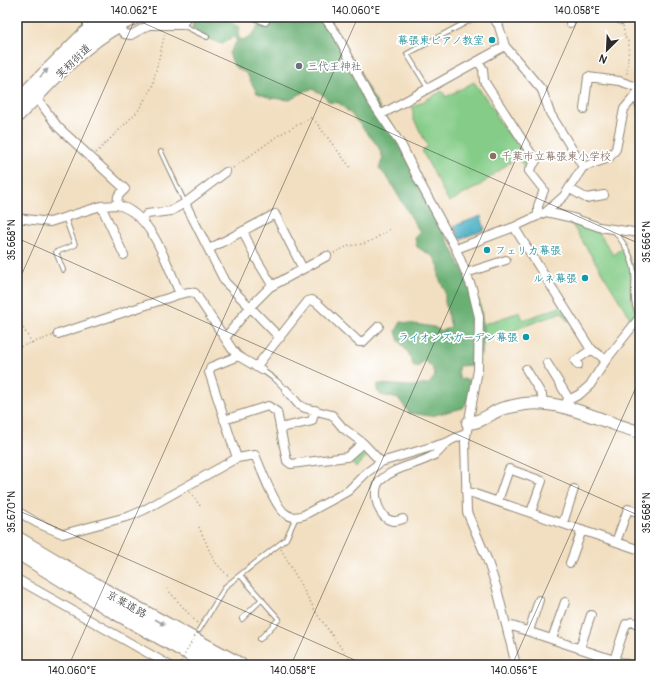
<svg xmlns="http://www.w3.org/2000/svg" width="657" height="682" viewBox="0 0 657 682" font-family="Pangolin,'Klee One',sans-serif">
<rect width="100%" height="100%" fill="#fff"/>
<filter id="ink" filterUnits="userSpaceOnUse"><feTurbulence type="fractalNoise" baseFrequency=".025" numOctaves="2"/><feDisplacementMap in="SourceGraphic" scale="8" xChannelSelector="R" yChannelSelector="G"/><feConvolveMatrix kernelMatrix="1 2 1 2 8 2 1 2 1" color-interpolation-filters="sRGB"/></filter>
<filter id="wash" filterUnits="userSpaceOnUse"><feTurbulence type="fractalNoise" baseFrequency=".012" numOctaves="4" result="noise"/><feDisplacementMap in="SourceGraphic" scale="16" xChannelSelector="R" yChannelSelector="G"/><feGaussianBlur stdDeviation="0.9" result="paint"/><feColorMatrix in="noise" values="0 0 0 0 0 0 0 0 0 0 0 0 0 0 0 0 0 1.4 0 .05"/><feComposite in="paint" operator="in"/></filter>
<g filter="url(#wash)">
<rect width="100%" height="100%" fill="#f2dfc1"/>
<!-- green -->
<path fill="#84cc87" stroke="#587c59" d="M474,82L495,111L497,118L531,163L525,168L517,157L479,186L449,202L422,151L428,146L413,118V107L442,91L446,97Z
M568,218L596,228L613,255L623,247C640,271 624,292 637,314L632,321Z
M563,306L571,320L567,321L562,312L485,341L484,324L520,312L523,320Z
M362,448L370,453L356,467L349,459Z"/>
<!-- forest -->
<path fill="#6bb074" stroke="#4b6e50" d="M196,17H224L240,27L238,36L241,40C254,39 255,26 266,22L268,17H325L382,112L395,129L396,138L480,304C482,322 489,351 474,365L458,366L459,378L474,382L473,391L463,408L431,416L409,413L399,399L381,395L377,391L378,384L413,386L429,384L435,376L432,367L424,360L418,367H414L409,354L399,341L396,331L401,322L434,327L441,331L451,327L445,302V291L439,278V267L434,257L417,247L415,238L420,232L389,180L379,168L383,158L378,146L350,113L339,103L329,102L322,94L312,89L305,91L290,100L270,98L257,93L247,74L234,66L229,53L237,41L233,37L222,44L203,37L192,28L193,21Z"/>
<!-- water -->
<path fill="#44adc3" stroke="#386c77" d="M481,216L485,230L459,239L454,226Z"/>
</g>
<g filter="url(#ink)">
<g fill="none" stroke-linecap="round" stroke-linejoin="round">
<defs>
<path id="lane" d="M491,17L495,24
M182,25L207,37
M85,31V17
M428,88L407,54L476,17
M161,152L185,203
M614,230C622,241 630,252 633,266C638,284 628,298 640,317
M63,270L56,252L75,245L65,217
M262,370L277,381L286,390
M240,575L279,619L260,639
M242,619L262,599
M199,630L226,586L286,539L296,517"/>
<path id="street" d="M257,17L265,21
M324,17L338,36L370,99L402,146L419,181L456,249L472,288L479,317L478,370L465,442L467,512L487,559L497,589L516,665
M496,17L505,46L542,90L550,113L583,167
M570,17V23
M592,17V18
M621,17V20
M116,23L124,34L131,35L149,25H182L187,17
M478,61L483,69L484,81L536,161L529,171L544,190L538,206V216
M636,94L640,106
M584,109L588,77L619,81L640,88
M382,114L505,46
M570,189L586,198L604,195
M185,203L226,172
M117,205C152,213 167,265 180,294
M101,206L124,255
M546,212L564,196L583,167L609,158L616,149L624,109L640,90
M17,218L50,222L101,206L117,205L118,196L125,189L58,127L36,97
M143,219L147,214L171,211L185,203L225,282L250,307L270,287L327,256
M514,227L590,348L606,360
M243,231L254,255L272,285
M209,249L275,214L303,269
M456,249L514,227L546,212L573,218L599,227L640,233
M466,273L506,260
M58,334L180,294L189,292L195,293L232,349L238,356L211,367L209,372L237,458
M225,338L250,307L280,338
M238,356L262,370
M547,363L569,399
M578,365L575,361L592,349
M256,367L308,301L312,300L317,303L359,342H363L379,326
M526,369L542,395L543,403
M286,390L299,405L305,408L332,415L343,428L363,443L381,462
M564,407L567,401L580,394L590,385L606,360L640,317
M224,420L268,406L277,412L287,461L291,464L347,457L363,443
M280,428L312,421L315,410
M466,491L640,550
M498,501L509,469L542,481L531,512
M17,511L37,523L63,534L130,516L144,510L237,458L255,455C261,468 275,508 286,514C291,518 298,517 304,515L348,491L366,473L381,462L448,442
M403,519C400,520 397,521 394,521C378,521 370,489 381,480C396,466 419,465 436,454C440,451 443,446 447,443C451,439 460,436 466,434
M563,523L574,489
M616,542L628,509L640,513
M570,563L582,530
M17,579L169,665
M507,629L512,626L614,660
M529,631L539,600
M552,639L565,602
M580,648L591,615
M630,665L614,660L626,624L632,622L640,624"/>
<path id="secondary" d="M468,423C481,423 489,414 501,409C509,407 517,405 525,404C564,399 603,423 640,432"/>
<path id="primary" d="M17,101L85,33L108,17
M17,116C54,80 87,37 136,17"/>
<path id="highway" d="M17,539L104,591L239,665
M22,554L111,609L211,665"/>
</defs>
<!-- lane casing -->
<use href="#lane" stroke="#8e8576" stroke-width="6"/>
<!-- street casing -->
<use href="#street" stroke="#8e8576" stroke-width="10"/>
<!-- secondary casing -->
<use href="#secondary" stroke="#8e8576" stroke-width="14"/>
<!-- primary casing -->
<use href="#primary" stroke="#8e8576" stroke-width="15"/>
<!-- highway casing -->
<use href="#highway" stroke="#8e8576" stroke-width="17"/>
<!-- path -->
<path stroke="#8e8576" stroke-width="1.5" stroke-dasharray="1 3" stroke-linecap="butt" d="M623,26L625,37L629,43L627,75
M96,153L138,111L152,87L165,33
M233,168L279,135L312,117L350,167
M334,253L348,246L363,244L373,240L390,229
M17,318L32,343
M17,348L52,336
M190,492L201,507
M199,527L214,561L229,577
M281,549L317,614L349,659L351,665
M167,589L197,623"/>
<!-- lane -->
<use href="#lane" stroke="#fff" stroke-width="4"/>
<!-- street -->
<use href="#street" stroke="#fff" stroke-width="8"/>
<!-- secondary -->
<use href="#secondary" stroke="#fff" stroke-width="12"/>
<!-- primary -->
<use href="#primary" stroke="#fff" stroke-width="13"/>
<!-- highway -->
<use href="#highway" stroke="#fff" stroke-width="15"/>
<!-- path-bridge -->
<path stroke="#8e8576" stroke-width="1.5" stroke-dasharray="1 3" stroke-linecap="butt" d="M179,665L195,636"/>
</g>
<!-- one-way arrows -->
<defs><path id="oneway-solid" d="M-6-.8H1V-3.2L6.5 0L1 3.2V.8H-6Z"/></defs>
<g fill="#a0a0a0">
<use href="#oneway-solid" transform="translate(44 73) rotate(-46)"/>
<use href="#oneway-solid" transform="translate(160 622) rotate(29)"/>
</g>
</g>
<!-- ticks -->
<path fill="none" stroke="#2b2b2b" stroke-width="1" stroke-opacity="0.45" d="M130,17L640,244M17,238L640,516M17,285L136,17M17,510L366,665M69,665L358,17M291,665L579,17M512,665L640,378"/>
<!-- markers -->
<g fill="#0f9aa8" stroke="#fff" stroke-width="1.5">
<circle cx="492" cy="40" r="4"/>
<circle cx="487" cy="250" r="4"/>
<circle cx="585" cy="278" r="4"/>
<circle cx="526" cy="337" r="4"/>
</g>
<circle fill="#6b7280" stroke="#fff" stroke-width="1.5" cx="299" cy="66" r="4"/>
<circle fill="#8d6e63" stroke="#fff" stroke-width="1.5" cx="493" cy="156" r="4"/>
<g text-anchor="middle" stroke-width="3.5" stroke-linejoin="round" paint-order="stroke">
<!-- culture labels -->
<g font-size="11" fill="#0d838f" stroke="#fff" text-anchor="end">
<text x="484" y="44">幕張東ピアノ教室</text>
<text x="495" y="254" text-anchor="start">フェリカ幕張</text>
<text x="577" y="282">ルネ幕張</text>
<text x="518" y="341">ライオンズガーデン幕張</text>
</g>
<!-- street labels -->
<g font-size="11" fill="#2b2b2b" stroke="#fff">
<text transform="translate(73 61) rotate(-44)" y="4">実籾街道</text>
<text transform="translate(127 604) rotate(29)" y="4">京葉道路</text>
</g>
<!-- worship labels -->
<g font-size="11" fill="#5b616d" stroke="#fff" text-anchor="start">
<text x="307" y="70">三代王神社</text>
</g>
<!-- education labels -->
<g font-size="11" fill="#785e54" stroke="#fff" text-anchor="start">
<text x="501" y="160">千葉市立幕張東小学校</text>
</g>
</g>
<!-- margin -->
<rect width="657" height="682" fill="none" stroke="#fff" stroke-width="44"/>
<!-- north arrow -->
<g transform="translate(607 50) rotate(204)" stroke="#ffffff" stroke-width="3" paint-order="stroke">
<path d="M0-3L7 15L0 10L-7 15Z" fill="#2b2b2b"/>
<text y="-6" font-size="11" font-weight="bold" text-anchor="middle" fill="#2b2b2b">N</text>
</g>
<rect x="22" y="22" width="613" height="638" fill="none" stroke="#2b2b2b" stroke-width="1.5"/>
<g font-size="10" text-anchor="middle" fill="#2b2b2b">
<text x="134" y="14">140.062°E</text>
<text x="356" y="14">140.060°E</text>
<text x="577" y="14">140.058°E</text>
<text transform="translate(11 240) rotate(-90)" y="4">35.668°N</text>
<text transform="translate(646 242) rotate(-90)" y="4">35.666°N</text>
<text transform="translate(11 512) rotate(-90)" y="4">35.670°N</text>
<text transform="translate(646 513) rotate(-90)" y="4">35.668°N</text>
<text x="72" y="674">140.060°E</text>
<text x="293" y="674">140.058°E</text>
<text x="514" y="674">140.056°E</text>
</g>
</svg>
